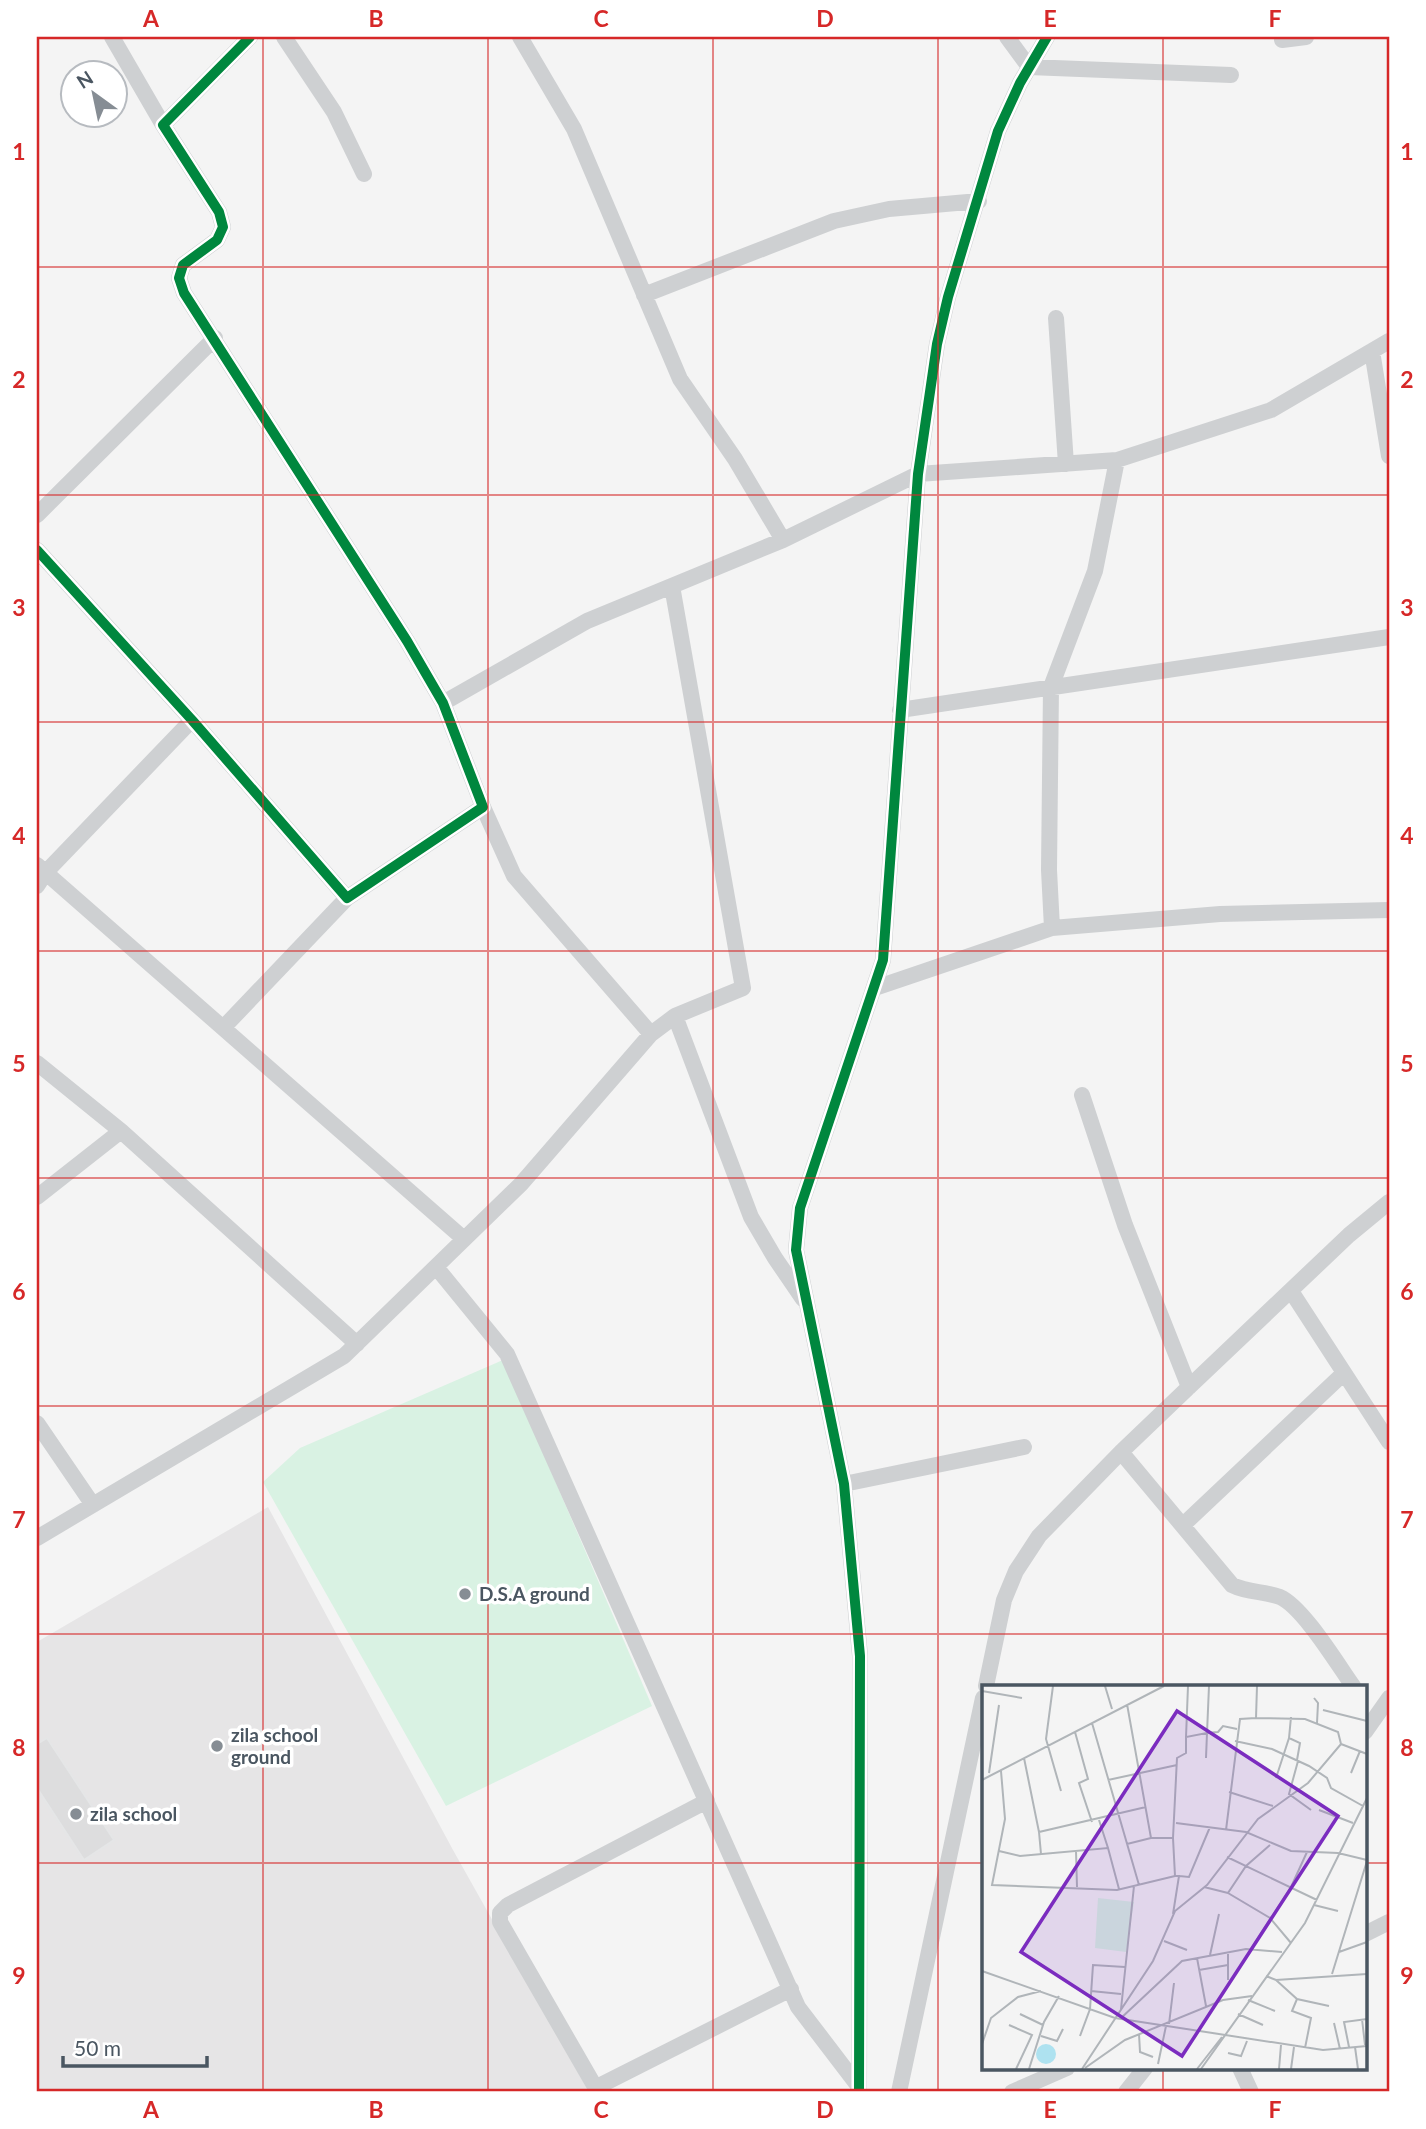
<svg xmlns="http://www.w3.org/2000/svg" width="1426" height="2129" viewBox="0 0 1426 2129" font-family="Lato,sans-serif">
<rect width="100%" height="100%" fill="#f4f4f4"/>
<!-- education -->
<path fill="#e6e5e6" d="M268,1507L453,1850L589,2092H37V1642Z"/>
<!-- green -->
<path fill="#d9f2e3" d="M503,1360L652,1706L446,1806L263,1482L300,1448Z"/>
<!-- building -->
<path fill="#ddddde" stroke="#e5e6e7" stroke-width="2" d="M47,1738L114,1840L84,1860L37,1788V1744Z"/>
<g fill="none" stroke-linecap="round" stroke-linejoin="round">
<!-- street -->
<path stroke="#ced0d2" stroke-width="16" d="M112,37L163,125
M284,37L334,112L364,174
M520,37L574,129L680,379L735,459L783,540
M1007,37L1029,67L1231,75
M1282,40L1306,37
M644,295L834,221L889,209L979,201
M1056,318L1066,464
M1372,351L1389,456
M1117,460L1095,571L1051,687L1049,870L1052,928L1220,914L1389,910
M37,515L215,338
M37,550L192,720L347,898L483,807L443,703L407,641L184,293L179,278L183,265L217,240L223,227L219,212L163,125L250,37
M672,586L743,988L675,1016
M443,703L587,621L783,540L918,474L1117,460L1271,410L1389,341
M900,710L1389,637
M483,807L514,876L651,1034L675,1016L751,1217L775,1258L803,1299
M37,865L464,1239
M37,886L46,872L192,720
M875,988L1052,928
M223,1028L347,898
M37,1063L121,1131
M1082,1095L1125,1225L1189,1387
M37,1197L121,1131L357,1344
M436,1267L507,1354L798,2007L859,2087
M1291,1291L1389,1442
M37,1423L93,1505
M1121,1452L1232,1585C1248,1593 1264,1591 1280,1597C1303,1607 1338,1665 1353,1686
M844,1484L1024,1447
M1183,1525L1344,1373
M37,1538L344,1356L521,1184L651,1034
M986,1686L1004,1600L1016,1571L1039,1536L1121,1452L1189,1387L1349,1235L1389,1202
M1365,1732L1389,1698
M1365,1934L1389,1922
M1240,2068L1251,2092
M595,2088L791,1989
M598,2092L500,1922V1913L508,1905L707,1801
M859,2092L860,1656L844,1484L796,1250L800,1208L883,960L918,474L937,344L948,297L998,131L1020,83L1047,37
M899,2092L983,1698
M1012,2092L1067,2068
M1126,2092L1145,2068"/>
<defs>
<path id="cycleway" d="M37,550L192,720L347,898L483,807L443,703L407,641L184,293L179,278L183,265L217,240L223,227L219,212L163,125L250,37
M859,2092L860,1656L844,1484L796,1250L800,1208L883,960L918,474L937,344L948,297L998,131L1020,83L1047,37"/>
</defs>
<!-- cycleway casing -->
<use href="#cycleway" stroke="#fff" stroke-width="15"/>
<!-- cycleway -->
<use href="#cycleway" stroke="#00873e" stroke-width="10"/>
</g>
<!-- grid -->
<path fill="none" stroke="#d62828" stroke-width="2" stroke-opacity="0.55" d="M263,37V2092M488,37V2092M713,37V2092M938,37V2092M1163,37V1686M37,267H1389M37,495H1389M37,722H1389M37,951H1389M37,1178H1389M37,1406H1389M37,1634H1389M37,1863H983M1365,1863H1389M1163,2068V2092"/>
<!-- markers -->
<g fill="#868d94" stroke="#fff" stroke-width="2.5">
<circle cx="465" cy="1594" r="7"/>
<circle cx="217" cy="1746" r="7"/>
<circle cx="76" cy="1814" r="7"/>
</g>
<g text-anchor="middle" stroke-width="7" stroke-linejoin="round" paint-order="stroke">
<!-- poi labels -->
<g font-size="19" font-weight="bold" fill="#4a5661" stroke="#fff" text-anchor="start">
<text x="479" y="1601">D.S.A ground</text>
<text x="231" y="1742">zila school<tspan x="231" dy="22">ground</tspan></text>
<text x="90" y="1821">zila school</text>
</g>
</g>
<!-- overview -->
<g transform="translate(982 1685)">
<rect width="385" height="385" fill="#f4f4f4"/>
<path d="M116,213L152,217L144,267L113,263Z" fill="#d9f2e3"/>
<path d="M54 369a10 10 0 1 1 20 0a10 10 0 1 1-20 0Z" fill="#aee2f0"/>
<path fill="none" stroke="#b0b5b9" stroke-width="2" d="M71,1L64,54L79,106M123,1L130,24M275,1L274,33L323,34L356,47L359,59M0,6L40,13M332,13L336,18L335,38M145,19L169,153H191L195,73L204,68V52L225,48L227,1M341,25L385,36M110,38L157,200M93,47L106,94L97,98L110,137M204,52L206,1M307,53L318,58L315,75M253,56L290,64L327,81L345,93L349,103L381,121M42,73L57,147L164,122M224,73L225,48L236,47L241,41L255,44M316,76L307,109L329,125M19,86L23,134L10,200L135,205L193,191M7,88L17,20M369,88L378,66M294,93L307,53L309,32M0,95L182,1M126,95L195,80M247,107L291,121M337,125L371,138M117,135L126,163M194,138L264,147L309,166L356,168L385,175M244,145L258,34L274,33M57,147L59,169M145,159L169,153M288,160L264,181L246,208L288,233L309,258M17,166L38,171L126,163L137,204M94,166L95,202M245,172L335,215M197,191L207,192L228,142M222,202L246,208M332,220L356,226M191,229L197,191H193L191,153M182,256L205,265M269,264L309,202L325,167M246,267V295M357,267L385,257M228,270L237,229M215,273L224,321M217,285L246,280M0,286L133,333L341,365L385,361M350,289L385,176M284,291L294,295L385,289M294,295L315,314L347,321M109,306L139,309M315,314L310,326L329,333L323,363M266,315L293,326M139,324L152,201M38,329L61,340M256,329L281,340M138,334L200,276L264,264L300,267M380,334L383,360M352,338L358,364M187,339L192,298M27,340L50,350L34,384M157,349L158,367L171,372M59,351L75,356L81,344M98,351L108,324L111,280L143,282M0,359L9,333L36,312L59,306M367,362L362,337L385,334M373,362L376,384M246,368L259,371L265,356M176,379L184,341M103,383L143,355L241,315L270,311M47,384L62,337L77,311M100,384L171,276L193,226L225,200L276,134L326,98L359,59L385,69M215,384L240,352M219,384L323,238L385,113M297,384L299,360M309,384L312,362"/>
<path fill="#7b2cbf" fill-opacity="0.15" stroke="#7b2cbf" stroke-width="3.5" d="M195,26L356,131L200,371L39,267Z"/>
<rect width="385" height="385" fill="none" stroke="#4a5661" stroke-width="3.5"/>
</g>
<!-- border -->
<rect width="1426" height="2129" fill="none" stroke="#ffffff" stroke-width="77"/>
<!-- north arrow -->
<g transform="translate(94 94) rotate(327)"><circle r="33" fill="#ffffff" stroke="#b7bbc0" stroke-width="2"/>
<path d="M0-5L12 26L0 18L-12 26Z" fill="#868d94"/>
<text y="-10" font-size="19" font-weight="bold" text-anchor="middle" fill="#4a5661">N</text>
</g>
<!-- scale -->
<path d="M63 2056v10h144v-10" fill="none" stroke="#4a5661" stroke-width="3.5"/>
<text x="74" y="2056" font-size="21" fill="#4a5661" stroke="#ffffff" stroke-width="5" paint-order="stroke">50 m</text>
<rect x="38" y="38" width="1350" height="2052" fill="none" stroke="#d62828" stroke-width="2.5"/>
<g font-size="23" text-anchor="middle" font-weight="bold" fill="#d62828">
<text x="151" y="27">A</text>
<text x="376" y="27">B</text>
<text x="601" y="27">C</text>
<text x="825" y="27">D</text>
<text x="1050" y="27">E</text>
<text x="1275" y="27">F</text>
<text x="19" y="160">1</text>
<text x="1407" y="160">1</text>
<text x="19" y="388">2</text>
<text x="1407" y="388">2</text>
<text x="19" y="616">3</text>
<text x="1407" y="616">3</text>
<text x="19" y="844">4</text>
<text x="1407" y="844">4</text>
<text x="19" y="1072">5</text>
<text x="1407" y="1072">5</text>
<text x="19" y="1300">6</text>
<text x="1407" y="1300">6</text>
<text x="19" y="1528">7</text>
<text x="1407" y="1528">7</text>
<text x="19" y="1756">8</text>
<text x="1407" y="1756">8</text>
<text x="19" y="1984">9</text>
<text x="1407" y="1984">9</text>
<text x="151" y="2118">A</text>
<text x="376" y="2118">B</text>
<text x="601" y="2118">C</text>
<text x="825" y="2118">D</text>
<text x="1050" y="2118">E</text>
<text x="1275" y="2118">F</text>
</g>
</svg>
